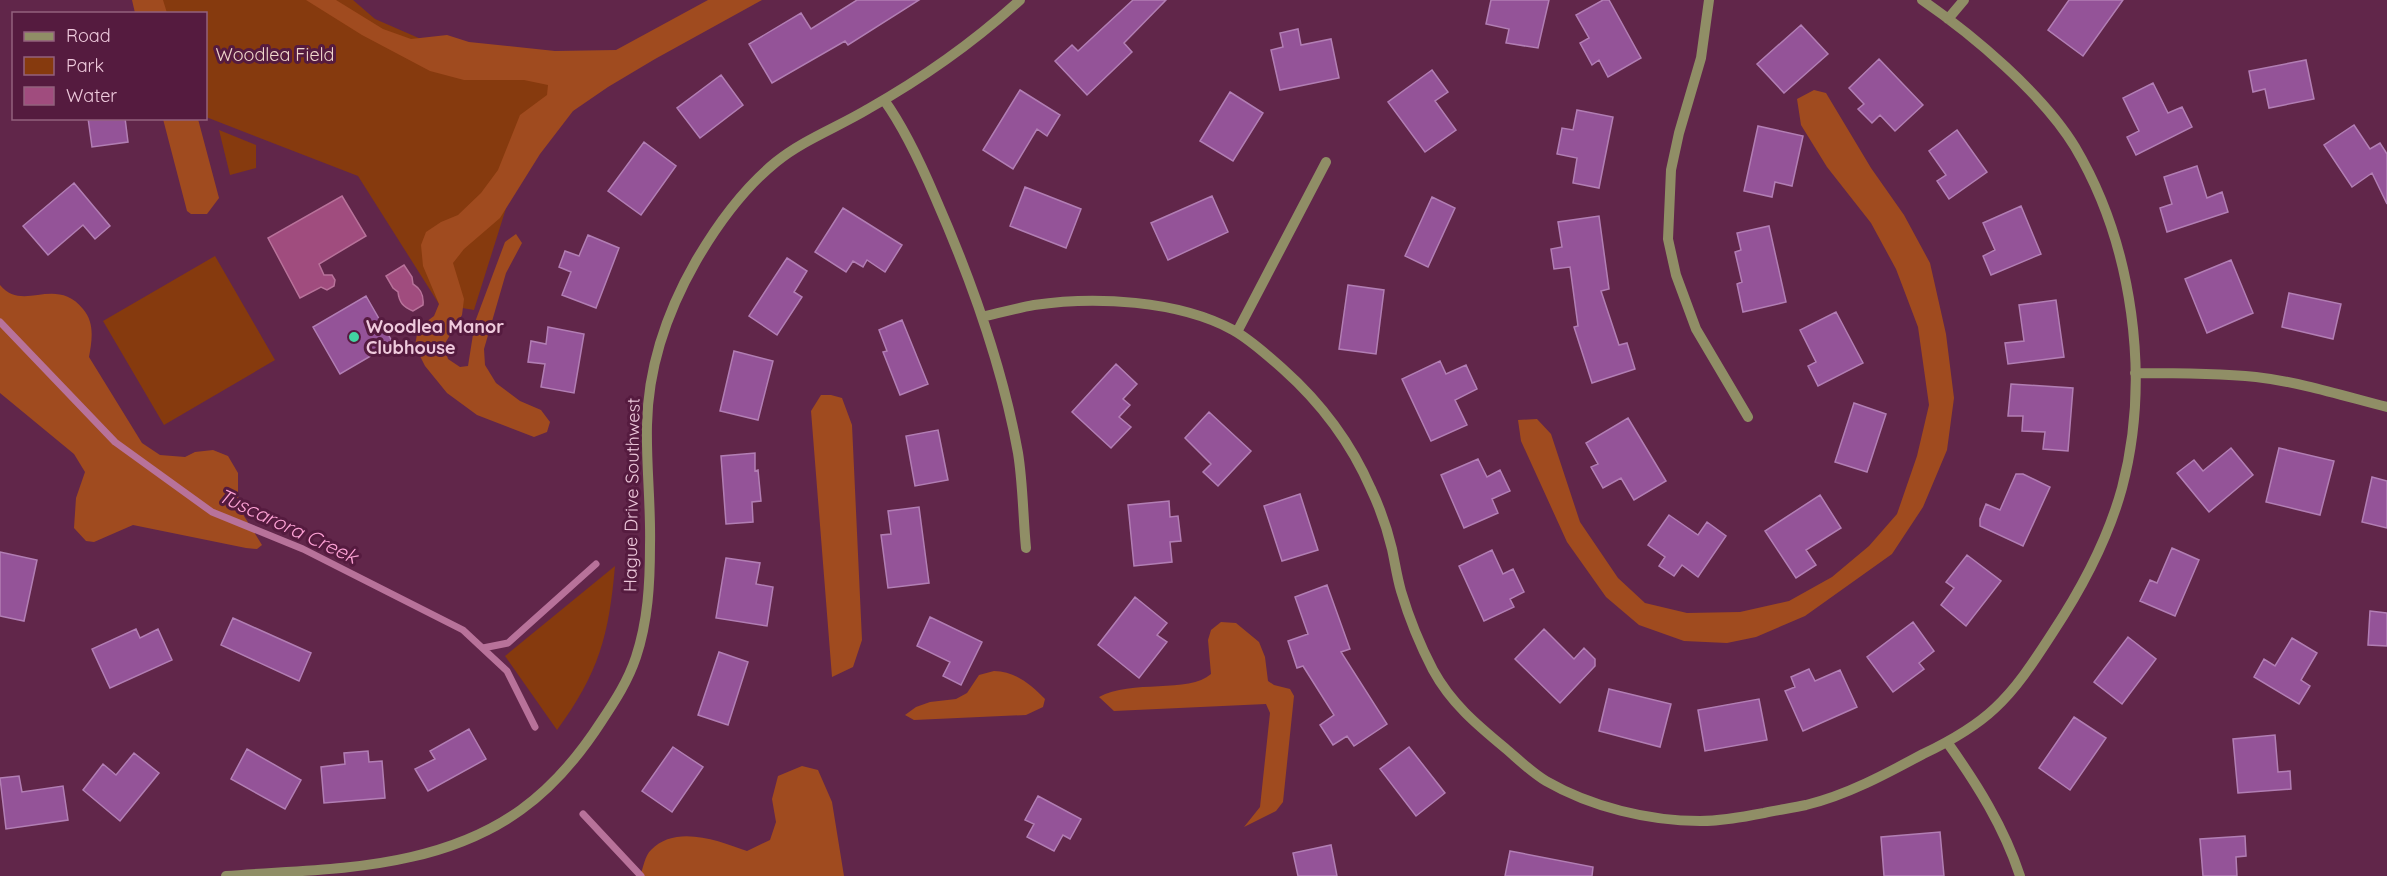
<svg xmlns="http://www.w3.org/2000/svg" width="2387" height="876" viewBox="0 0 2387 876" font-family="Quicksand,sans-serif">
<rect width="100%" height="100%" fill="#61264a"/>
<!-- green -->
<path fill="#863a0e" d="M148,0H353L375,19L460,56L609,59L518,170L474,310L439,304L358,176L206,117V14L152,13Z
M219,130L256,145V168L230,175Z
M215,256L275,360L164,425L103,321Z
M615,566C609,635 599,673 557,730L505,656Z"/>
<!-- forest -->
<path fill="#a04b1f" d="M132,0H163L167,13H135Z
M306,0H336L383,29L411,39L447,35L469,42L555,51L616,50L708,0H762L655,59L608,87L573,111L540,154L500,218L464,249L453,263L464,299L462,315L444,345L448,359L460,367L468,366L475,322L505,242L516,234L522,243L506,273L484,349L485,365L496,383L520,401L541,410L550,422L547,432L534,437L477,415L447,393L425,366L415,346L418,328L434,316L439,304L423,266L421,245L426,232L441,222L458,215L481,193L498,170L520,115L547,95L548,85L524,80H464L430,71L362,35Z
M1814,90L1826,93L1871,168L1904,215L1930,263L1946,334L1954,398L1947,450L1923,507L1892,554L1805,616L1756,637L1727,643L1684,641L1639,625L1606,597L1567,542L1521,441L1518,420L1537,419L1551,434L1580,522L1618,578L1645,603L1687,613L1740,612L1789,601L1832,577L1869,546L1897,514L1917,456L1929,405L1918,327L1896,269L1871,223L1827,167L1801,125L1797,99Z
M163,119H198L219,198L207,214H191L187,211Z
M0,285C23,313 55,275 83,309C95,323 92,340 89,357L142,443L160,455L185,457L195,452L213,450L228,456L238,473V496L244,516L262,545L257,549L246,548L133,525L94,542L86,541L74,528L76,498L85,472L74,454L0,393Z
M821,395H831L842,398L852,425L862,640L853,667L832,677L811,411Z
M1221,622L1236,623L1259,642L1265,657L1268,681L1274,685L1290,689L1294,696L1283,802L1276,811L1244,827L1260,807L1270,713L1266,704L1114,711L1099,697C1131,679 1189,694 1211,674L1208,640L1211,630Z
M994,671C1015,671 1031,685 1045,699L1043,707L1026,715L914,720L905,715L916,707L930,702L956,699L967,693L979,675Z
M802,766L818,770L832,802L844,876H640C643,869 645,855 651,850C676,824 719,841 747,851L770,840L776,822L772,799L778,776Z"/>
<!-- water -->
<path fill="#a04c7e" stroke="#b8729a" stroke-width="1.5" d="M342,196L366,236L319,264L324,275H332L335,280L334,286L327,290L321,287L300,298L268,238Z
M404,265L412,277L413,284C421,289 424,295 423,305L413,311C403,307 399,302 398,292L393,288L386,276Z"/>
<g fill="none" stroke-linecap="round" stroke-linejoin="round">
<!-- stream -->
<path stroke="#b8729a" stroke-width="7" d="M0,322L115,442L212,512L303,549L463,630L507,671L535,727
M483,648L508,643L596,564
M583,814L641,876"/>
</g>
<!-- building -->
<path fill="#945398" stroke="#b27eb4" stroke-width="1.5" d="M857,0H919L848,45L845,41L772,83L749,44L801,13L811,29Z
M1133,0H1166L1124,43L1132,52L1087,95L1055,61L1072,45L1078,51Z
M1491,0H1549L1538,48L1506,43L1509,29L1486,24Z
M1603,0H1609L1641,58L1608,77L1599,60L1592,65L1580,43L1589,38L1576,15Z
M2069,0H2123L2083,56L2048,30Z
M1801,25L1828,54L1784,93L1757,64Z
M1298,29L1301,45L1331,39L1339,78L1280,90L1271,50L1283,47L1280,33Z
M1879,59L1923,105L1895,131L1880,115L1872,123L1858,109L1864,104L1849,88Z
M2306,60L2314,99L2269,108L2265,89L2253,92L2249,71Z
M1432,70L1448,92L1435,101L1456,130L1425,152L1388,102Z
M721,75L743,105L700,138L677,108Z
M2153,83L2168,113L2182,107L2192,127L2136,155L2127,137L2139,131L2123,98Z
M1020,90L1060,115L1047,136L1037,129L1013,169L983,150Z
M1230,92L1263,113L1233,161L1200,141Z
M1577,110L1613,117L1599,188L1573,183L1577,158L1557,154L1562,128L1573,130Z
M88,118H125L128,142L92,147Z
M2354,125L2370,149L2380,143L2387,154V204L2372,173L2352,187L2324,145Z
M1758,126L1803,136L1792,186L1775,182L1772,197L1744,191Z
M1957,130L1987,172L1949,199L1937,181L1946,175L1929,151Z
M644,142L676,166L641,215L608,191Z
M2197,166L2207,198L2222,192L2228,212L2167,232L2160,208L2172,204L2164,177Z
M74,183L110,226L95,239L83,225L48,255L23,226Z
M1025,187L1081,209L1066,248L1010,226Z
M1212,196L1228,232L1168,260L1151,223Z
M1432,197L1455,208L1428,267L1405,256Z
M2021,206L2041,254L1991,275L1983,256L1995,250L1983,223Z
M843,208L902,245L885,272L867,260L863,267L853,261L846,272L815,252Z
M1599,216L1609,289L1601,291L1619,345L1627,343L1635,369L1592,383L1574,327L1578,326L1570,267L1554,269L1551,249L1562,247L1558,222Z
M1769,226L1786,302L1743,312L1737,284L1742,282L1735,252L1741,250L1737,233Z
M588,235L619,248L596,308L562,295L571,272L559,267L565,251L579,256Z
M787,258L807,271L794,292L802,297L777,335L749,316Z
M2231,260L2253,313L2207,333L2185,279Z
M1348,285L1384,290L1376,354L1339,349Z
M2289,293L2341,304L2333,339L2282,327Z
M366,296L393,343L340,374L313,327Z
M2056,300L2064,357L2008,364L2005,343L2024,341L2019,305Z
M1836,312L1863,363L1818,386L1808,366L1816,362L1800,330Z
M902,320L928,384L900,395L883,352L887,351L879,330Z
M548,327L584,334L574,393L541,387L545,364L528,362L531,341L546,344Z
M734,351L773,361L758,420L720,411Z
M1440,361L1446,374L1466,365L1477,389L1455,400L1467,425L1431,441L1402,379Z
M1116,364L1137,384L1123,399L1130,405L1119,417L1131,427L1111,448L1072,412Z
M2011,384L2073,388L2068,451L2043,449L2045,432L2022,431L2023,416H2008Z
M1854,403L1886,414L1867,472L1835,462Z
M1209,412L1251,451L1218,486L1203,472L1211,464L1185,438Z
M1628,418L1666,481L1634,500L1621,478L1603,488L1591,467L1598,464L1586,443Z
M938,430L948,480L915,486L906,436Z
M2231,448L2253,475L2209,512L2177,473L2194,460L2203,471Z
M2279,448L2334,461L2320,515L2266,502Z
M755,453V471L758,470L761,501L752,502L753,522L726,524L721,456Z
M1478,459L1487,477L1500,470L1510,491L1492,499L1498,513L1464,528L1441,475Z
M2016,474H2023L2050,487L2023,546L1980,526V519L1986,504L2000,510Z
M2372,477L2387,481V528L2362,522Z
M1300,494L1318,550L1282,561L1264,506Z
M1820,495L1841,528L1806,550L1816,565L1796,578L1765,531Z
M1169,501L1170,517L1178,516L1181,541L1170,542L1172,562L1134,566L1128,505Z
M919,507L929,583L888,588L881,535L891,534L888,511Z
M1669,515L1698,535L1707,522L1726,536L1698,577L1682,565L1674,576L1659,566L1665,557L1648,545Z
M2172,548L2199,560L2175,616L2140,601L2150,580L2157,583Z
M1492,550L1503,574L1513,569L1524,592L1510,599L1514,607L1484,621L1459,566Z
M0,552L37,560L24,621L0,616Z
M1967,555L2001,581L1966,626L1941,605L1954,588L1946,582Z
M726,558L760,563L756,584L773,587L767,626L716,618Z
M1327,585L1350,649L1341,652L1387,724L1354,746L1347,736L1333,745L1320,725L1334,715L1303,666L1297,668L1288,641L1308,634L1295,597Z
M1135,597L1167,623L1157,635L1167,642L1139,678L1098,645Z
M2370,611L2387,613V646L2368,645Z
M930,617L982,642L961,685L943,676L950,662L917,646Z
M233,618L311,653L299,681L221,645Z
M1913,622L1934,651L1919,663L1924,669L1893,692L1867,657Z
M136,629L140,638L158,629L172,660L110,688L92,649Z
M1544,629L1574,659L1584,648L1595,659V666L1560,703L1515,659Z
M2128,637L2156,659L2122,704L2094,682Z
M2292,638L2317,653L2301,680L2310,686L2299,704L2254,677L2264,659L2275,666Z
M719,652L748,662L728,725L698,715Z
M1809,669L1815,681L1840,670L1857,707L1803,731L1785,691L1795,687L1791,677Z
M1609,689L1671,704L1660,747L1599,731Z
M1759,699L1767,740L1705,751L1698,710Z
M2074,717L2106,738L2070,790L2039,768Z
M469,729L486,759L428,791L415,769L435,759L430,751Z
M2275,735L2278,772L2290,771L2291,789L2238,793L2233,739Z
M673,747L703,767L672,812L642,791Z
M1409,747L1445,793L1416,816L1380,769Z
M247,749L301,780L285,809L231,779Z
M368,751L369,762L382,761L385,798L324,803L321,767L345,764L344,753Z
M134,753L159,773L120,821L83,790L103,764L116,775Z
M19,776L22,792L63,786L68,820L6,829L0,778Z
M1038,796L1081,819L1070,839L1063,835L1054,851L1027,837L1034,824L1025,820Z
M1940,832L1944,876H1884L1881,837Z
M2245,836L2246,856L2236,857L2237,876H2203L2200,839Z
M1331,845L1337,876H1298L1293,853Z
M1510,851L1593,867L1592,876H1505Z"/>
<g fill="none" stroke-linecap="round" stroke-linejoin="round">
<!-- minor -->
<path stroke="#908e66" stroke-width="10" d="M1709,0L1701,58L1679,133L1671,170L1668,239L1676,275L1696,329L1748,417
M1948,19L1964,0
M884,100C905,129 921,164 935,197C971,279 1002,364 1018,453C1023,484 1023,517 1026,548
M982,317C999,313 1017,308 1034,305C1094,296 1178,300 1233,330C1251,340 1267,355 1283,369C1320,402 1351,443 1371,489C1380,508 1387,528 1392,549C1395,563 1397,577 1401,591C1409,618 1420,645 1433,670C1451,703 1476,724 1505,748C1518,759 1531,772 1546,781C1591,807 1649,821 1700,821C1722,821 1743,817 1764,813C1778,810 1792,808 1806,805C1847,795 1886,774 1923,754C1948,742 1975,727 1995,708C2018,687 2036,658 2053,632C2082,588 2108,539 2122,488C2151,378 2133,245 2075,147C2043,94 1973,35 1922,0
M1237,332L1326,162
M2135,373C2175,373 2216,373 2256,377C2300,382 2344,396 2387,407
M1947,742C1977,784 2004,827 2020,876
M226,876C287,871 351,871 411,857C499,837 553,796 601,722C615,701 628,681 636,657C648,621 650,583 650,545C651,505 646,465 647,425C648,367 668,310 696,261C717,225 744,188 776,162C803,140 838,127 868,109C923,78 974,42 1020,0"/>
</g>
<!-- markers -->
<circle fill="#42d4a1" stroke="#551b3f" stroke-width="2" cx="354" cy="337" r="6"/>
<g text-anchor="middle" stroke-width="6" stroke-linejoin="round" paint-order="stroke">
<!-- park labels -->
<g font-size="18" fill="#efd6cb" stroke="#551b3f">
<text x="275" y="61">Woodlea Field</text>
</g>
<!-- poi labels -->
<g font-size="18" font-weight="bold" fill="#efcadd" stroke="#551b3f" text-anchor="start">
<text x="366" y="333">Woodlea Manor<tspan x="366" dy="21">Clubhouse</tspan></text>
</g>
<!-- street labels -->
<g font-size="18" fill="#efcadd" stroke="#551b3f">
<text transform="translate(632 495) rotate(-89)" y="6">Hague Drive Southwest</text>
</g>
<!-- water labels -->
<g font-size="20" font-style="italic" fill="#fea3d6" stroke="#551b3f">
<text transform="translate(288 526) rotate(25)" y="7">Tuscarora Creek</text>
</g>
</g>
<!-- legend -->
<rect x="12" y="12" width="195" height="108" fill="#551b3f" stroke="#93617e" stroke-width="1.5"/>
<rect x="24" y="32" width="30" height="9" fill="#908e66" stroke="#93617e" stroke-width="1.5"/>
<text x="66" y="42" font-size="18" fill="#efcadd">Road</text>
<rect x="24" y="57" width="30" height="18" fill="#863a0e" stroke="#93617e" stroke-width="1.5"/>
<text x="66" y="72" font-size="18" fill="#efcadd">Park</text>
<rect x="24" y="87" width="30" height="18" fill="#a04c7e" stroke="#93617e" stroke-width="1.5"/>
<text x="66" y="102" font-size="18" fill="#efcadd">Water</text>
</svg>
